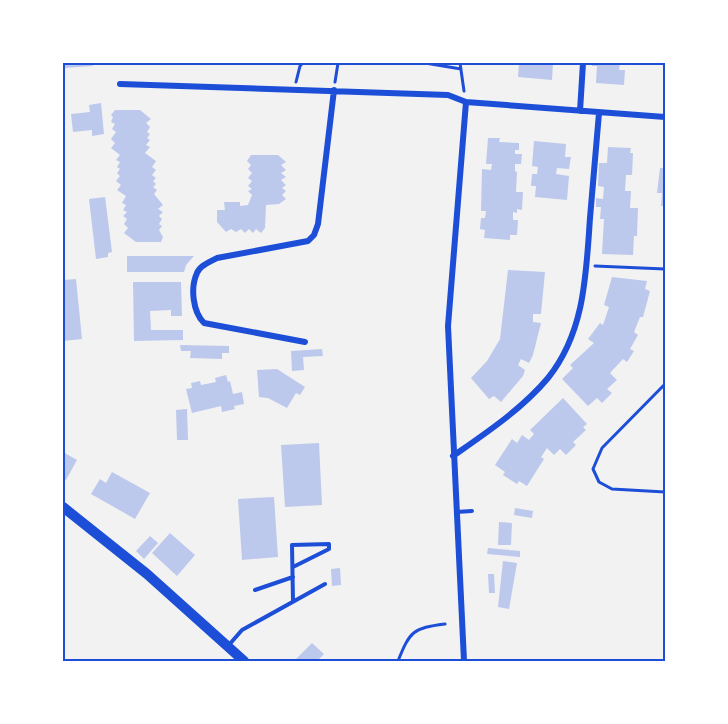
<svg xmlns="http://www.w3.org/2000/svg" width="728" height="724" viewBox="0 0 728 724" font-family="'Public Sans',sans-serif">
<rect width="100%" height="100%" fill="#f2f2f2"/>
<!-- building -->
<path fill="#bdc9ec" d="M65,63H92L93,66L65,68Z
M519,63H553L552,80L518,77Z
M592,63H620L619,70H625L624,85L596,83L597,66H592Z
M101,103L104,134L92,136V130L73,132L71,114L90,112L89,105Z
M115,110H140L151,119L146,123L150,127L147,132L150,134L147,138L150,140L146,145L150,147L145,153L156,161L152,167L156,170L152,175L156,178L153,181L156,184L153,187L157,190L154,194L163,205L158,209L163,212L159,216L162,219L159,224L162,226L159,230L163,237L161,242H136L124,233L128,228L124,224L127,219L123,216L127,212L123,210L126,205L122,203L126,196L117,190L121,185L116,181L120,176L117,173L120,169L117,167L120,162L116,160L120,155L111,148L115,143L111,139L116,132L112,129L115,124L111,122L113,117L111,115Z
M488,138H500L499,142L519,143V150H515V154H522L521,164H515V171L517,172L516,192H523L522,210L517,209V213L513,212V220H518L517,235H510V240L484,238L485,230L480,229L481,218H485L486,211H481L482,169L491,170L492,164H486Z
M534,141L566,144L565,157H571L569,169L557,168L556,174L569,176L567,200L535,197L536,186H531L532,174H537L538,167L532,166Z
M608,147L631,148L630,153H633L632,175H626L625,191H631L630,208H638L637,236H634L633,255L602,254L604,219H600L601,207H596V198L603,199L604,187L598,186L599,163H607Z
M251,155H278L286,162L281,165L286,170L281,173L286,177L281,180L286,185L282,188L286,191L282,195L286,199L279,204L266,205L265,228L261,233L256,229L253,233L249,229L245,233L241,229L236,232L231,229L226,232L217,222V210H225L224,202H240V206L248,205L252,195L248,191L252,189L248,186L252,181L248,178L252,173L248,169L251,165L247,161Z
M660,168H665V206H661L662,193H657Z
M105,197L112,252L108,253V257L96,259L89,199Z
M127,256H194L186,265L184,272H127Z
M508,270L545,272L541,314H533V322L541,323L533,355L529,363L521,359L518,365L525,370L523,376L501,402L494,396L489,399L471,378L487,361L500,339Z
M612,277L647,281L645,289L650,291L643,317H640L634,332L638,335L630,349L634,351L627,362L623,359L610,373L617,380L607,389L612,393L602,403L597,398L588,406L562,379L573,368L570,365L594,343L588,339L600,323L603,325L609,307L604,305Z
M76,279L82,339L63,341V280Z
M133,282H181L182,316H171V310L150,311L151,330H183V340L134,341Z
M180,345L229,346V353H222V359L190,358L191,351H181Z
M322,349L323,356L303,357L304,370L292,371L291,351Z
M277,369L305,387L300,395L296,393L287,408L268,398L259,397L257,370Z
M226,375L228,382L230,381L233,394L242,392L244,404L234,406L235,409L222,412L221,406L192,413L186,389L192,388L191,383L200,381L201,385L216,382L215,378Z
M563,398L587,424L583,427L586,430L573,442L576,445L566,455L560,449L554,455L547,448L541,457L544,459L527,486L519,481L517,484L503,475L505,472L495,465L512,439L517,443L522,435L529,440L534,434L530,430Z
M187,409L188,440H177L176,410Z
M319,443L322,505L285,507L281,445Z
M63,452L77,460L66,480L63,478Z
M112,472L150,493L135,519L91,494L100,479L106,483Z
M274,497L278,557L242,560L238,499Z
M515,508L533,511L532,518L514,515Z
M499,522L512,523L511,545H498Z
M170,533L195,555L177,576L152,553Z
M150,536L158,543L144,559L136,551Z
M488,548L520,551V557L487,554Z
M503,561L517,563L509,609L498,607Z
M340,568L341,585L332,586L331,569Z
M488,574H494L495,593H489Z
M312,643L324,654L317,661H294Z"/>
<g fill="none" stroke-linecap="round" stroke-linejoin="round">
<!-- path -->
<path stroke="#1d4ed8" stroke-width="3" d="M425,63L461,69
M460,63L464,91
M296,82L300,66L303,63
M335,82L338,63
M595,266L665,269
M665,384L602,448L593,469L599,482L612,489L665,492
M398,661C410,631 413,628 445,624"/>
<!-- service -->
<path stroke="#1d4ed8" stroke-width="4" d="M456,512L472,511
M293,567L329,549V544L292,545L293,601
M255,590L293,577
M228,646L242,630L325,584"/>
<!-- minor -->
<path stroke="#1d4ed8" stroke-width="6" d="M120,84L448,95L466,102L665,117
M580,111L583,63
M305,342L204,323C193,312 190,288 197,273C200,265 210,262 217,258L308,241L314,235L318,224L334,90
M453,456C486,433 522,409 548,378C585,332 586,274 590,218C593,183 596,148 599,113
M464,661L448,326L466,102"/>
<!-- secondary -->
<path stroke="#1d4ed8" stroke-width="10" d="M63,507L147,574L244,661"/>
</g>
<!-- border -->
<rect width="728" height="724" fill="none" stroke="#ffffff" stroke-width="129"/>
<rect x="64" y="64" width="600" height="596" fill="none" stroke="#1d4ed8" stroke-width="2"/>
</svg>
